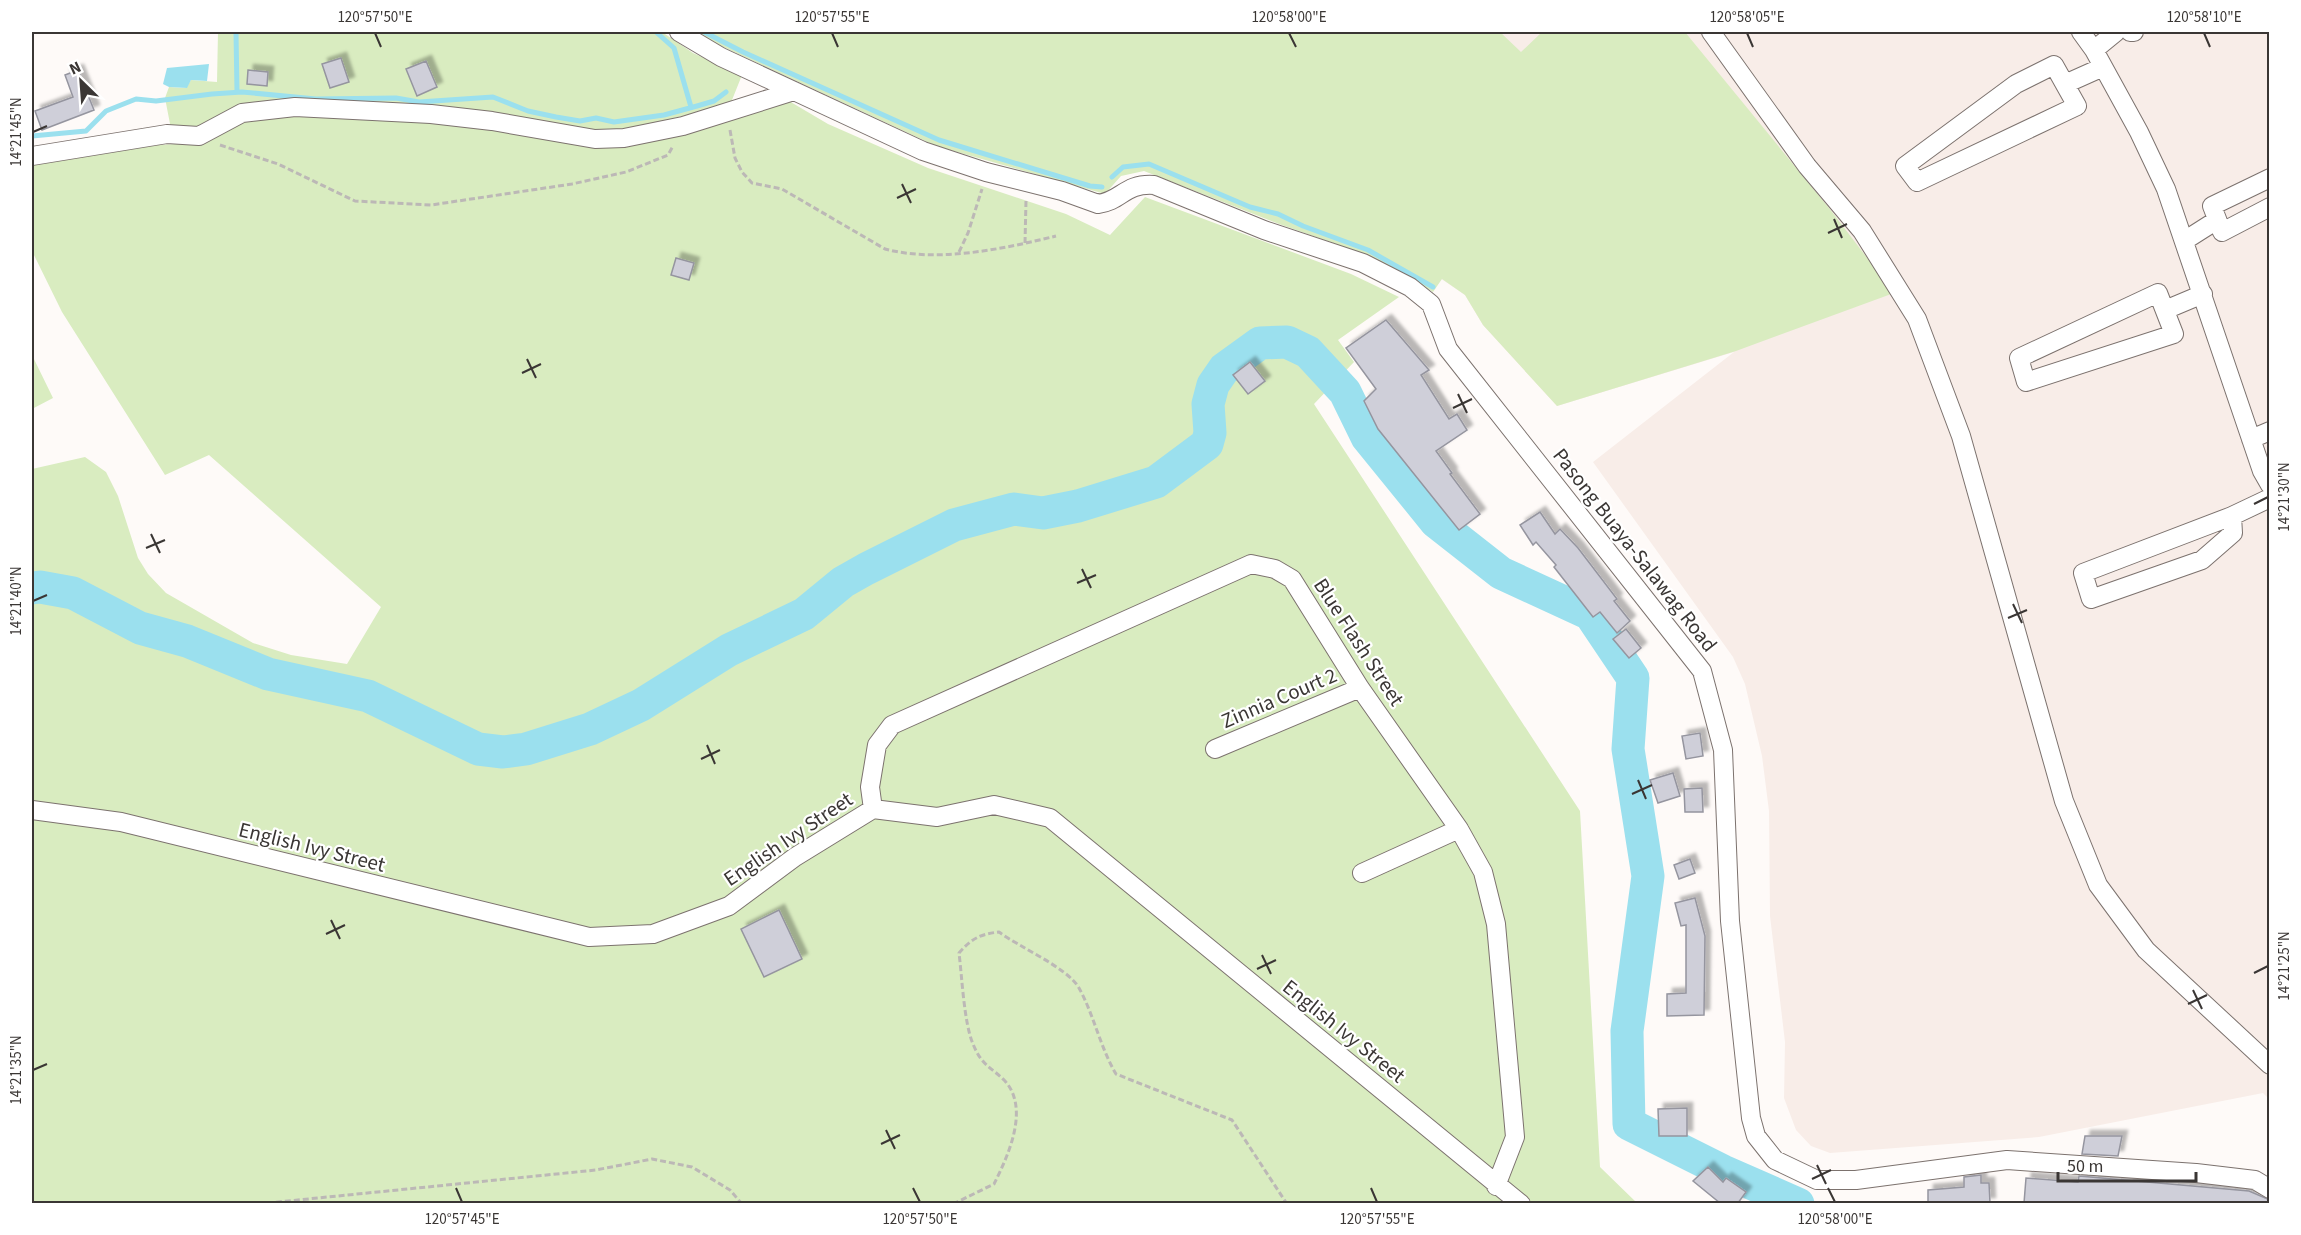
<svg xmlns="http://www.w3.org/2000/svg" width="2301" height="1235" viewBox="0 0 2301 1235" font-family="'Source Sans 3',sans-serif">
<defs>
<filter id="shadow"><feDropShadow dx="5.5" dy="-5.5" stdDeviation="1.5" flood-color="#0004"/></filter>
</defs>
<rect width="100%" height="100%" fill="#fefaf8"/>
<!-- built -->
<path fill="#f8ede8" d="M772,32H2269V1099L2263,1093L2039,1137L1830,1153L1811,1146L1796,1130L1784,1098L1785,1042L1770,916L1769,811L1762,756L1745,684L1733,657L1593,462L1734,352L1557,406L1483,325L1465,295L1434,274Z"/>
<!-- green -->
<path fill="#d9ecc0" d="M218,32H662L693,53L742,75L730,105L635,127L599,131L317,105L202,128L171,129L165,98L169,87L186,88L191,80L217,82Z
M691,32H1500L1521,52L1542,32H1685L1829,208L1894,293L1736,351L1557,406L1483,325L1465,295L1442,279L1433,292L1373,257L1279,224L1144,171L1121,176L1105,194L936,146Z
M789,101L828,124L928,168L1066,214L1110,235L1145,197L1351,274L1399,297L1338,340L1354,362L1314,404L1580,811L1600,1167L1637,1203H32V469L85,457L106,472L118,496L138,558L148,574L166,593L253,643L291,655L347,664L381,607L209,455L165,475L62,312L32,251V161L140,146L193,143L253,116L283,112L425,120L572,141Z
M32,355L53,398L32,409Z"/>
<!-- water -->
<path fill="#9be0ee" d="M209,64L207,81L191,80L187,88L169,87L163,84L167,68Z"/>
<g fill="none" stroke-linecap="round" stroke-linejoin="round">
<!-- stream -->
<path stroke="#9be0ee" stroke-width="5" d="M236,32L237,92
M656,32L674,48L691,107
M704,32L743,52L939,140L1090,186L1102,187
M32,136L86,131L106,111L136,99L156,101L212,94L242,92L316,99L396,98L419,102L493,97L528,111L556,117L580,121L596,118L614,122L664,115L697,106L714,101L726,92
M1112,177L1123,167L1149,164L1250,207L1278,214L1303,226L1368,250L1433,287"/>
<!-- river -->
<path stroke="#9be0ee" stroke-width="33" d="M32,588L40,587L73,593L140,628L187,641L268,674L368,696L478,749L503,752L526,749L590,729L641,705L729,650L804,614L843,582L866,569L954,525L1014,509L1043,513L1078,506L1156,482L1207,444L1210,433L1208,404L1213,385L1224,369L1260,343L1287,342L1308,352L1345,392L1367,437L1436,522L1501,573L1590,614L1633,678L1628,749L1648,876L1627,1031L1629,1124L1723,1171L1798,1204"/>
</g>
<!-- building -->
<path fill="#cfcfd9" stroke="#95959f" stroke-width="1.5" filter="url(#shadow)" d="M341,58L349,82L330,88L322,64Z
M426,61L437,87L417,96L406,69Z
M78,70L94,110L42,130L35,111L73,97L65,75Z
M248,70L268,72L267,86L247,84Z
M676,258L694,263L689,280L671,275Z
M1386,320L1429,370L1421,375L1449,419L1457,414L1467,430L1436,451L1452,473L1450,474L1480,514L1459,530L1378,429L1364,401L1376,389L1346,348Z
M1250,362L1265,381L1248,394L1233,375Z
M1540,512L1555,534L1560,529L1578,548L1617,599L1614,601L1630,621L1617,633L1600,612L1593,617L1554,567L1556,565L1536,542L1533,545L1520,525Z
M1626,629L1641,648L1629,658L1613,639Z
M1700,733L1703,756L1686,759L1682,736Z
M1673,773L1680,796L1658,803L1650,780Z
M1702,788L1703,812H1685L1684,789Z
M1690,859L1695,873L1679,879L1674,865Z
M1695,898L1705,936L1704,1015L1667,1016V994L1686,993V925L1681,926L1675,903Z
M779,910L802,959L764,977L741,929Z
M1687,1108V1136H1659L1658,1109Z
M2085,1136H2122L2118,1156L2082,1154Z
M1708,1167L1723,1182L1726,1178L1746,1192L1738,1203H1720L1693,1181Z
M1981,1175V1183H1989L1990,1203H1928V1190L1964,1187V1177Z
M2079,1176L2249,1191L2270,1200V1203H2024L2026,1178L2078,1182Z"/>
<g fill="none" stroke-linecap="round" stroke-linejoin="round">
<defs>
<path id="minor" d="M679,32L721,57L923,151L986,172L1062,191L1098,204C1122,201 1124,183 1154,185L1264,230L1363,263L1410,287L1431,304L1448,349L1702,671L1723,750L1730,921L1751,1118L1756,1136L1775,1160L1817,1180H1856L2007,1160L2196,1173L2255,1180L2270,1189
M1711,32L1807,166L1862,231L1917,319L1961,436L2064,801L2098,885L2146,950L2270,1065
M2081,32L2094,50L2139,132L2166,189L2262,471L2270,485
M2130,32H2134
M2094,50L2116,32
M2054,65L2077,106L1917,182L1905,166L2016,84Z
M2065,84L2103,67
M32,156L167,134L199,136L242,113L295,107L431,114L492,121L595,139L624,138L683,126L794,91
M2270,178L2212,206L2222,232L2270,207
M2184,241L2217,220
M2158,293L2174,334L2026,382L2019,358Z
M2165,310L2203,294
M2251,439L2270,431
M2232,516L2233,533L2202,560L2091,599L2083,573L2232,516L2270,498
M1215,749L1360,688
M873,809L870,787L877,745L892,725L1251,564L1275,569L1292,579L1360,688L1459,829L1483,872L1496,924L1515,1137L1496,1186
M32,810L121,822L589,937L653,934L729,906L795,857L873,809L937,817L994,805L1050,818L1521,1204
M1362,873L1459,829"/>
</defs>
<!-- minor casing -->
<use href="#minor" stroke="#7c726e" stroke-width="20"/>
<!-- path -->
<path stroke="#bcb8b6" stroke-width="3" stroke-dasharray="6 3" stroke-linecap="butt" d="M730,130L735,158L742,172L752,183L782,189L885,249C938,263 1003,249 1056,236
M220,145L278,164L355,201L431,205L572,184L626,172L668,155L673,146
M1025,243L1026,200
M959,252L968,233L982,189
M258,1204L596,1170L652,1159L692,1167L730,1190L742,1204
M953,1204L994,1184C1008,1156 1030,1109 1005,1081C990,1066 982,1066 973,1044C964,1023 962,977 959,953C971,939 980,934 999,932C1019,947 1068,968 1079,988C1094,1015 1100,1047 1116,1074L1232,1120L1287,1204"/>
<!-- minor -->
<use href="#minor" stroke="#fff" stroke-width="18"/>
</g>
<!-- ticks -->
<path fill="none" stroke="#3a3634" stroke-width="2" d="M375,33L381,47M832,33L838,47M1289,33L1296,47M1747,33L1753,47M2204,33L2210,47M33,132L47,126M902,184L911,203M897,198L916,189M1834,219L1842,238M1828,233L1847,224M527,359L536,378M522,373L541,364M1458,394L1467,413M1453,408L1472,399M2254,504L2268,497M151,534L160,553M146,548L165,540M1082,569L1091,588M1077,583L1096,575M33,601L47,595M2013,604L2022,623M2008,618L2027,610M707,745L715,764M701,759L720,750M1638,780L1646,799M1632,794L1652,785M331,920L340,939M326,934L345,925M1262,955L1271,974M1257,969L1276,960M2254,973L2268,966M2193,990L2202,1009M2188,1004L2207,995M33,1070L47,1064M886,1130L895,1149M881,1144L900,1135M1817,1165L1826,1184M1812,1179L1831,1170M456,1188L462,1202M913,1188L920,1202M1371,1188L1377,1202M1828,1188L1835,1202"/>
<g text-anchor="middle" stroke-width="4.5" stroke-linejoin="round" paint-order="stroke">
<!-- street labels -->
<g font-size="21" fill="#3a3634" stroke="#fff">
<text transform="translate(1635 550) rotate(52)" y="7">Pasong Buaya-Salawag Road</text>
<text transform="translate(1359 642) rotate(57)" y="7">Blue Flash Street</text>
<text transform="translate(1279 698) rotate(-23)" y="7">Zinnia Court 2</text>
<text transform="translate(788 839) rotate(-34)" y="7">English Ivy Street</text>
<text transform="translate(312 847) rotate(14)" y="7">English Ivy Street</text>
<text transform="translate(1344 1031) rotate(39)" y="7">English Ivy Street</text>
</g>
</g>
<!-- border -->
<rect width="2301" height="1235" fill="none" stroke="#ffffff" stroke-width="66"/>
<!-- north arrow -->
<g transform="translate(81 81) rotate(335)" stroke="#ffffff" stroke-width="4.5" paint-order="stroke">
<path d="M0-4.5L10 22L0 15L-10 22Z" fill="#3a3634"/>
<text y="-9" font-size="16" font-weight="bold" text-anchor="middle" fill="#3a3634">N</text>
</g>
<!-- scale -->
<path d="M2058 1172v9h138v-9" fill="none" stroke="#3a3634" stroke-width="3"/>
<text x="2067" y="1172" font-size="18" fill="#3a3634" stroke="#ffffff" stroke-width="4.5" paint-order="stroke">50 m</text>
<rect x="33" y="33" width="2235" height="1169" fill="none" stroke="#3a3634" stroke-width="2"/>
<g font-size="15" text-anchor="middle" fill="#3a3634">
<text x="375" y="22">120°57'50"E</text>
<text x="832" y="22">120°57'55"E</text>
<text x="1289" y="22">120°58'00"E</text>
<text x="1747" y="22">120°58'05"E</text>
<text x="2204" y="22">120°58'10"E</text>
<text transform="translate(16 132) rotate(-90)" y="5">14°21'45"N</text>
<text transform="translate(2284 497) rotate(-90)" y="5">14°21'30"N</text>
<text transform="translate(16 601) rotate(-90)" y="5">14°21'40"N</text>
<text transform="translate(2284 966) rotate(-90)" y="5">14°21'25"N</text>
<text transform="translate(16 1070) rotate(-90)" y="5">14°21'35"N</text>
<text x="462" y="1224">120°57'45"E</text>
<text x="920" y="1224">120°57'50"E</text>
<text x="1377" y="1224">120°57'55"E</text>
<text x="1835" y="1224">120°58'00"E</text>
</g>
</svg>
